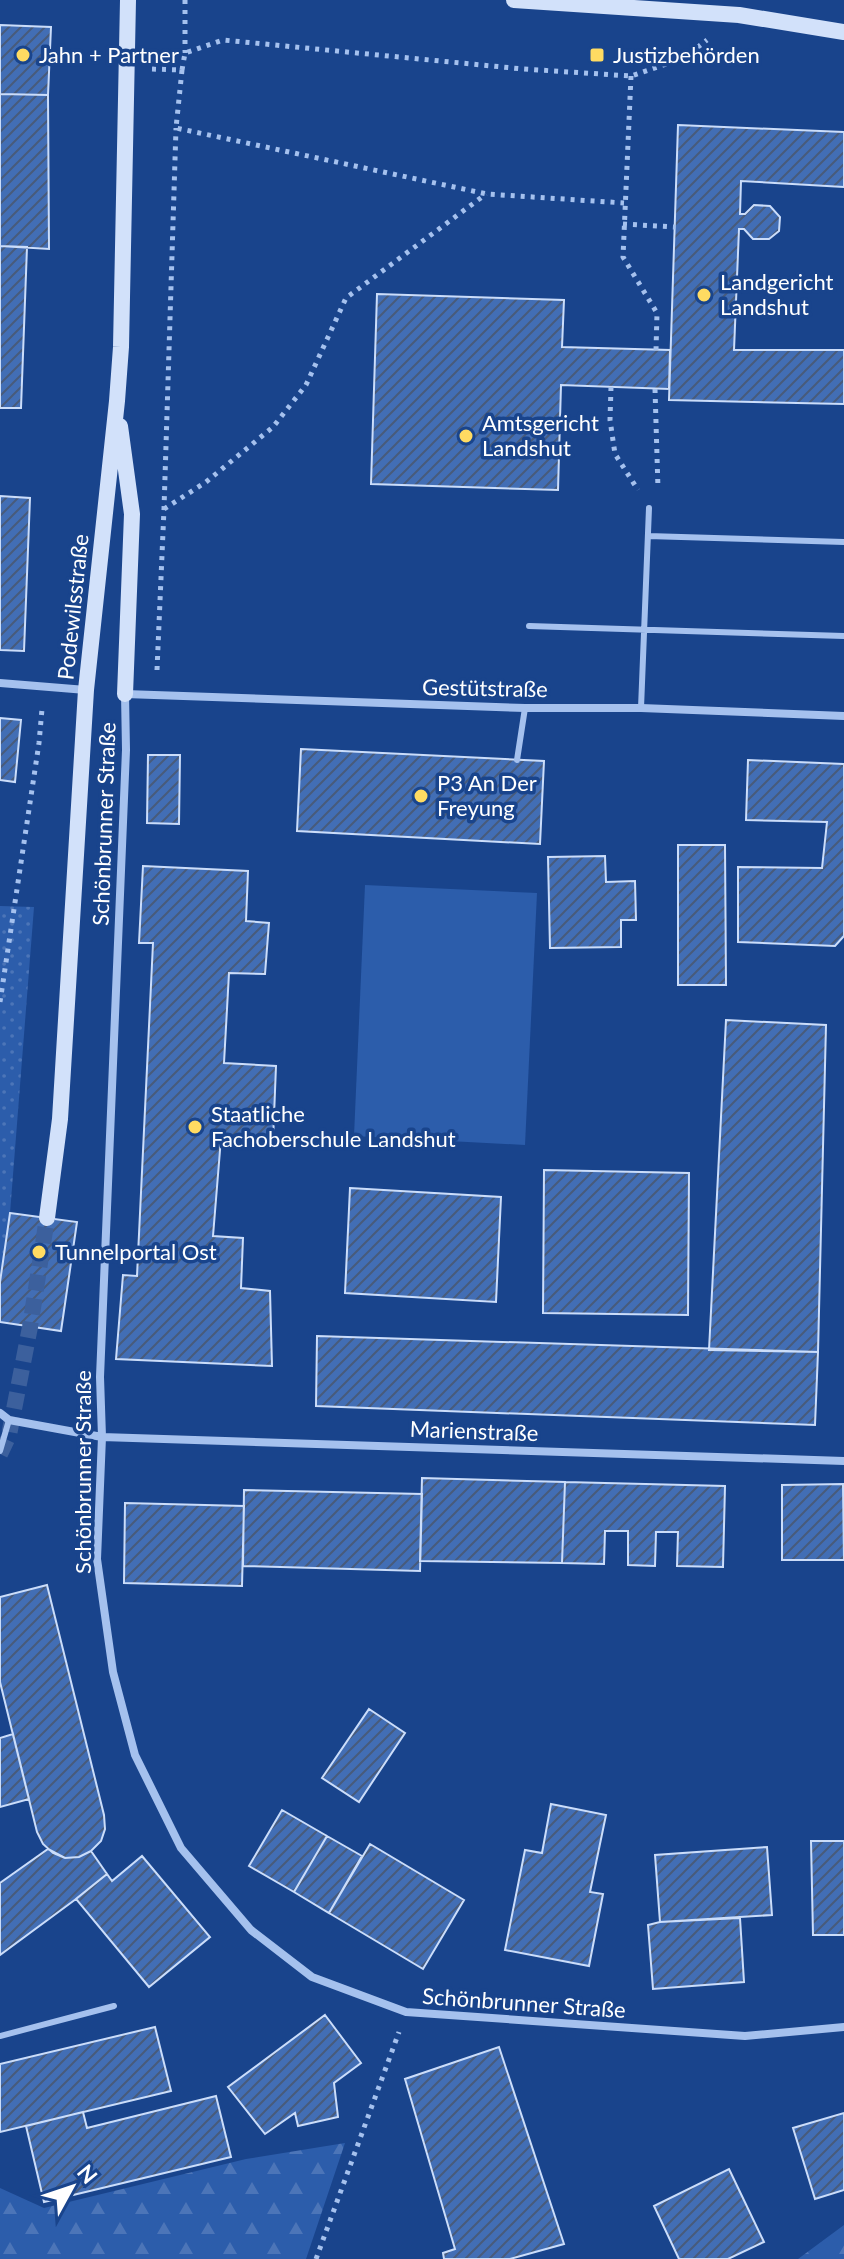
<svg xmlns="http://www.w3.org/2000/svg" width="844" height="2259" viewBox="0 0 844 2259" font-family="Lato,sans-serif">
<defs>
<pattern id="forest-firs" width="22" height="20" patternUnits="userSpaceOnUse" patternTransform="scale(2)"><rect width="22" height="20" fill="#2c5dab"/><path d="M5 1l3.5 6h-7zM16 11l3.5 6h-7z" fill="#4c75b8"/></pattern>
<pattern id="park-dots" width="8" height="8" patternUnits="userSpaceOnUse" patternTransform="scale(2)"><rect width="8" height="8" fill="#2c5dab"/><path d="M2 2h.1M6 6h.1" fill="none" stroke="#4c75b8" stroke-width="1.8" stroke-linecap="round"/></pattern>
<pattern id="building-hatch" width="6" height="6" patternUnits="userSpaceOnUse" patternTransform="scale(2)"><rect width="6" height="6" fill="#426eb5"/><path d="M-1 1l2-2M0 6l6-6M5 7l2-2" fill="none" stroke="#485b7b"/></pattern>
</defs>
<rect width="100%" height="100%" fill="#19448c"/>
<!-- grass -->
<path fill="#2c5dab" d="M365,885L537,893L525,1145L354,1136Z"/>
<!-- forest -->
<path fill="url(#forest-firs)" d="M345,2143L306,2259H0V2188L44,2208L246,2159Z
M844,2225V2259H798Z"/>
<!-- park -->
<path fill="url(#park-dots)" d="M0,906L34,907L10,1213L0,1282Z"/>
<!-- building -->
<path fill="url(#building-hatch)" stroke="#cbddfa" stroke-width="2" d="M0,25L51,27L48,95L0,94Z
M0,94L48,95L49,249L0,246Z
M678,125L844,132V187L741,181L740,214H745L754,205L770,206L780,217L779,231L769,239H753L744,229H739L734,350H844V404L669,400Z
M0,246L27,247L21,408H0Z
M377,294L564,300L562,347L670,350L669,389L561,385L558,490L371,484Z
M0,496L30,498L24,651L0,650Z
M0,718L21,720L15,782L0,780Z
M301,749L544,761L540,844L297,831Z
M148,755H180L179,824L147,823Z
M748,760L844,764V936L835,946L738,942V867L822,868L827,822L746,820Z
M678,845H725L726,985H678Z
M605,856L606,882L635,881L636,920H621V947L550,948L548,857Z
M143,866L248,871L246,921L269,923L265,974L229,973L224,1063L276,1066L273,1141L221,1138L213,1236L243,1238L241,1288L270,1291L272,1366L116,1359L123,1275L137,1276L153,943H139Z
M726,1020L826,1025L818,1352L709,1350Z
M544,1170L689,1173L688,1315L543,1313Z
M350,1188L501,1197L496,1302L345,1293Z
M10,1213L77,1222L61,1331L0,1322V1282Z
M317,1336L818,1352L815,1425L316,1406Z
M422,1478L565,1482L562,1563L420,1561Z
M565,1482L725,1486L723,1567L677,1566L678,1532H656L655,1566L628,1565V1531H605L604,1564L562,1563Z
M843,1484L844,1560H782V1485Z
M244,1490L422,1494L420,1571L243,1566Z
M125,1503L244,1506L242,1586L124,1583Z
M47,1585L104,1815L105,1829L101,1841L91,1851L79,1857L65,1858L53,1853L43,1844L37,1832L0,1682V1597Z
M369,1709L405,1733L359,1802L322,1778Z
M13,1734L29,1799L0,1807V1738Z
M551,1804L606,1815L590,1892L603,1894L589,1966L505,1950L525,1850L542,1853Z
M282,1810L327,1836L294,1892L249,1866Z
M327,1836L362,1856L329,1913L294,1892Z
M811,1841H844V1935H813Z
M370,1844L464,1900L423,1969L329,1913Z
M767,1847L772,1915L660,1922L655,1855Z
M48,1849L65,1858L79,1857L91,1851L107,1874L76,1899L0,1955V1883Z
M142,1856L210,1937L149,1987L76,1899L107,1874L112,1881Z
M740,1918L744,1982L653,1989L648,1925L660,1922Z
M325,2015L361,2063L334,2083L338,2117L298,2126L295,2113L265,2134L228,2087Z
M155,2027L171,2091L0,2132V2064Z
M499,2047L564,2244L510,2259H444L443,2253L455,2249L405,2079Z
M216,2096L231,2157L44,2202L26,2126L83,2112L87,2128Z
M844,2113V2190L815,2199L793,2128Z
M729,2169L764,2242L728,2259H679L654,2206Z"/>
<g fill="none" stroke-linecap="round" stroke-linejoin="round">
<!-- secondary-tunnel -->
<path stroke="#3c609d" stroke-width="16" stroke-dasharray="16 8" stroke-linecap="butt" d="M0,1454L9,1435L30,1327L47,1218"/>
<!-- path -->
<path stroke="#a5c1ee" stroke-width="5" stroke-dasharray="4 6" stroke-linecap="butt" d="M185,0V53
M152,69L182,70L185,53L223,40L523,69L631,76L684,58L707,40
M182,70L176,128L487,194L624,203
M631,76L623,257L657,313L656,350
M623,224L675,227
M611,387L610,420L615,454L638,490
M655,389L658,489
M164,509L206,482L273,427L306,385L346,298L486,194
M157,670L164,509L176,128
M0,1002L39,743L42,709
M316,2259L399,2032"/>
<!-- service -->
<path stroke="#a5c1ee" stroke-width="6" d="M648,536L844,542
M529,626L844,636
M641,708L649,508
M517,760L525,708
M0,1451L9,1420
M0,2036L114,2006"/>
<!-- minor -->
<path stroke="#a5c1ee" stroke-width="8" d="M0,683L86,690
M844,716L641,708H525L125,694L126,750L100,1377L102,1437L97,1559L113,1672L135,1755L181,1848L251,1930L312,1977L406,2012L745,2036L844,2027
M0,1413L9,1420L102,1437L844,1461"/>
<!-- secondary -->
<path stroke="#d2e1fa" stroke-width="16" d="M514,0L739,15L844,32
M120,426L132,514L125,694
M47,1218L60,1119L86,690L117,401L121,347L128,0"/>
</g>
<!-- markers -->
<g fill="#ffdb62" stroke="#19448c" stroke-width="3">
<circle cx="23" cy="55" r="8"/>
<rect x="589" y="47" width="16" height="16" rx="4"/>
<circle cx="704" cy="295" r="8"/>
<circle cx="466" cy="436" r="8"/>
<circle cx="421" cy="796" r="8"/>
<circle cx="195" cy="1127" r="8"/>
<circle cx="39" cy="1252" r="8"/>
</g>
<g text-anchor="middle" stroke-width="7" stroke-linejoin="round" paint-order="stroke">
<!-- poi labels -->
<g font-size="22" fill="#fff" stroke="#19448c" text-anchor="start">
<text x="39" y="63">Jahn + Partner</text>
<text x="613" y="63">Justizbehörden</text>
<text x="720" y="290">Landgericht<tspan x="720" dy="25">Landshut</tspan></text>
<text x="482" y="431">Amtsgericht<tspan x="482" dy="25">Landshut</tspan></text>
<text x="437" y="791">P3 An Der<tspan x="437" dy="25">Freyung</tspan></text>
<text x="211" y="1122">Staatliche<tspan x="211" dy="25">Fachoberschule Landshut</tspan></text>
<text x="55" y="1260">Tunnelportal Ost</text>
</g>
<!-- street labels -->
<g font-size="22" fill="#fff" stroke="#19448c">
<text transform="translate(73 607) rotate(-84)" y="8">Podewilsstraße</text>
<text transform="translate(485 688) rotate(1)" y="8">Gestütstraße</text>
<text transform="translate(104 824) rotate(-88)" y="8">Schönbrunner Straße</text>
<text transform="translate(474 1431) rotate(2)" y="8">Marienstraße</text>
<text transform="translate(83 1472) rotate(-90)" y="8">Schönbrunner Straße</text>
<text transform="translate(524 2003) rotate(4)" y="8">Schönbrunner Straße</text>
</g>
</g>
<!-- north arrow -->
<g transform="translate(72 2187) rotate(50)" stroke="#19448c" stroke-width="6" paint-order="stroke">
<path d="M0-6L14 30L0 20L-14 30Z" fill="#ffffff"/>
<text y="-12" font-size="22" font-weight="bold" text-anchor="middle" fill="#ffffff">N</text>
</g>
</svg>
